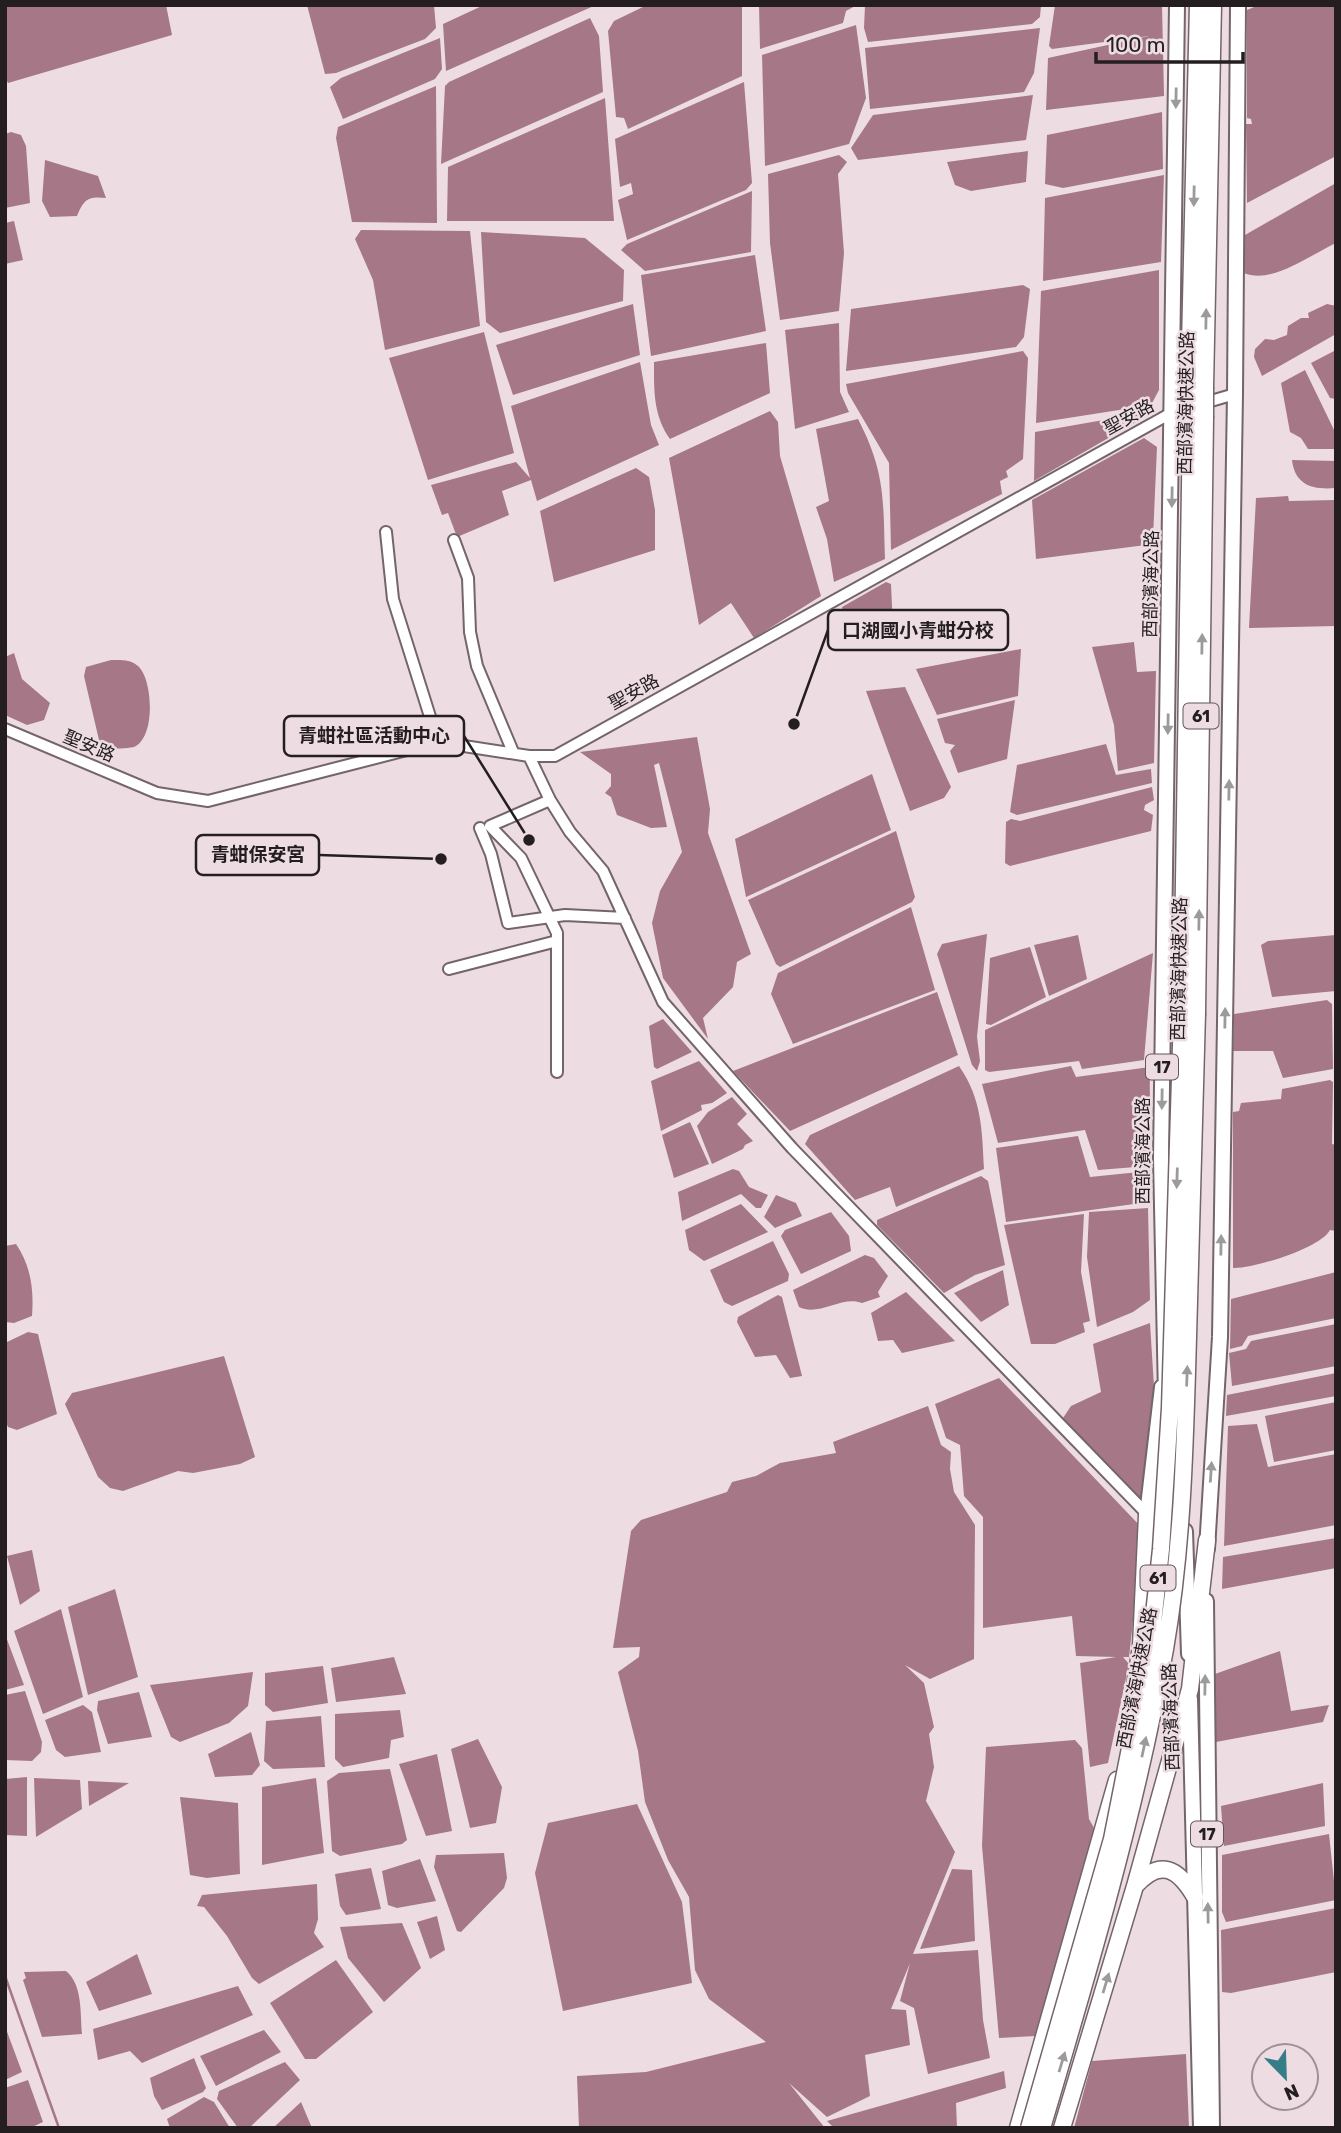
<svg xmlns="http://www.w3.org/2000/svg" width="1341" height="2133" viewBox="0 0 1341 2133" font-family="Rubik,'Noto Sans TC',sans-serif">
<rect width="100%" height="100%" fill="#eddde2"/>
<!-- water -->
<path fill="#a57787" d="M5,5H166L172,35L8,83L5,77Z
M307,5H434L436,28L425,39L336,73L325,74Z
M484,5H596L446,71L443,24Z
M647,5H742V76L628,129L624,118L616,117L608,31L614,21Z
M759,5H857L846,11L843,23L760,49Z
M865,5H1041L1040,17L1032,24L868,42L864,28Z
M1055,5H1162L1164,96L1046,110L1048,58L1149,36L1052,49L1049,46Z
M1259,5H1336V156L1247,203L1246,124H1252L1251,119L1247,118V10Z
M590,18L599,36L603,92L441,164L445,86L449,82Z
M856,25L866,98L849,144L765,166L762,55Z
M1040,28L1034,73L1024,92L870,109L865,48Z
M440,38L442,69L435,79L343,119L330,87L341,78Z
M744,82L752,183L746,190L627,240L618,200L633,194L631,183L620,187L615,139Z
M436,86L437,223L352,222L336,138L338,127Z
M1033,95L1026,140L858,160L851,148L873,115Z
M605,98L614,221H447L448,167Z
M1162,112L1163,169L1063,188L1045,184L1047,135Z
M11,132L21,135L26,146L30,203L5,208V134Z
M1028,151L1026,182L971,191L955,185L947,162Z
M839,155L847,162L838,174L844,253L839,311L780,320L770,243L768,174Z
M45,160L98,176L106,198C88,196 84,199 77,216L50,217L42,201Z
M1164,175L1161,262L1043,281L1045,198Z
M1336,183V243C1310,255 1271,285 1244,273L1245,235Z
M752,191L751,252L645,271L621,250L627,244Z
M14,221L23,260L5,264V223Z
M361,230L470,231L480,326L385,350L373,280L355,239Z
M481,232L585,238L624,270L623,301L500,333L486,322Z
M755,255L766,331L651,356L641,275Z
M1159,270V390L1151,405L1036,423L1041,291Z
M1023,285L1030,289L1024,337L1016,347L846,371L851,309Z
M633,304L640,355L513,395L496,345Z
M1327,304L1336,306V334L1262,376L1254,357L1255,349L1265,339L1274,340L1287,335L1288,326L1301,318H1309L1308,313Z
M839,323L840,392L849,412L795,429L785,330Z
M484,332L514,453L428,480L389,358Z
M766,343L770,393L670,439C653,415 654,390 654,362Z
M1336,350V399L1330,398L1311,363Z
M1023,351L1028,358L1023,459L1006,471L1008,477L1000,481L1002,494L891,550L889,463L848,393L846,384Z
M640,362L651,425L659,445L537,501L531,480L502,491L509,515L457,537L448,513L442,515L431,485L516,462L530,478L511,406Z
M1305,370L1336,434V449H1308L1301,438L1290,432L1281,383Z
M770,411L778,422L780,456L821,596L754,638L731,603L699,625L669,458Z
M1155,411L1034,481L1035,432Z
M858,419C886,473 883,501 885,559L834,582L827,539L816,507L829,501L816,429Z
M1144,438L1157,447L1153,538L1146,545L1036,559L1032,500Z
M1292,460L1336,461V488C1312,490 1295,485 1292,460Z
M636,468L649,477L655,510V550L554,582L540,511Z
M1288,496L1289,501L1336,500V626L1249,628L1256,498Z
M886,582L891,584L893,629L849,639L842,607Z
M1134,642L1137,672L1156,671L1154,763L1118,771L1114,725L1092,647Z
M1021,649L1018,696L937,715L916,669Z
M14,653L22,679L50,703L44,720L27,725L5,715V657Z
M111,660C121,660 130,659 138,666C153,679 156,738 134,747C126,749 114,748 106,749L99,740L84,676L86,667Z
M905,687L951,787L944,798L910,811L866,691Z
M1015,700L1007,759L958,773L950,751L955,745L945,743L937,719Z
M697,737L710,809L708,833L751,954L737,962L733,987L703,1018L708,1039L663,978L652,923L660,891L682,852L659,763L654,765L667,827L651,828L617,815L611,797L605,793L611,786V774L580,752Z
M1106,744L1116,775L1151,769L1152,783L1017,815L1010,812L1017,765Z
M872,774L891,830L746,897L735,839Z
M1152,787L1154,800L1145,805L1144,810L1153,815L1151,831L1010,866L1005,863L1006,822L1011,819L1020,821Z
M896,831L915,897L912,902L780,967L776,964L748,900Z
M911,907L935,990L793,1044L771,994L778,973Z
M987,934L977,1037L980,1061L977,1071L972,1065L937,954L942,944Z
M1078,935L1087,979L1049,996L1034,945Z
M1336,935V991L1272,997L1261,945L1268,941Z
M1030,947L1046,997L991,1025L986,1024L990,958Z
M1153,953L1144,1060L1082,1069L1079,1061L989,1072L985,1070V1030Z
M937,992L958,1055L790,1131L733,1071Z
M1327,1000L1332,1004L1333,1069L1283,1078L1273,1051H1233L1234,1014Z
M663,1019L692,1052L657,1069L654,1067L649,1026Z
M699,1061L727,1093L712,1103L701,1105L702,1110L661,1131L651,1081Z
M959,1066C982,1099 982,1130 984,1169L896,1207L890,1187L855,1200L805,1144L810,1135Z
M1071,1066L1076,1077L1150,1067C1149,1099 1152,1135 1148,1166L1098,1170L1085,1130L998,1143L982,1084Z
M1330,1080L1333,1082L1332,1144L1336,1145V1231L1330,1230C1321,1248 1253,1269 1233,1268V1112L1239,1111L1241,1103L1281,1099L1282,1089Z
M732,1097L747,1114L737,1124L753,1141L745,1145L743,1149L712,1164L697,1126L708,1112Z
M690,1122L709,1164L674,1178L662,1135Z
M1078,1136L1090,1177L1149,1171V1191L1135,1192L1134,1204L1006,1222L996,1148Z
M733,1169L739,1171L749,1187L768,1195L761,1208H756L741,1194L682,1221L678,1192Z
M981,1176L988,1181L1005,1265L975,1275L944,1293L877,1225V1220Z
M776,1195L796,1203L802,1216L775,1228L764,1217Z
M741,1204L768,1232L704,1261L689,1250L685,1230Z
M1148,1208L1150,1300L1133,1312L1097,1327L1087,1257L1089,1212Z
M831,1212L849,1236L851,1251L801,1274L781,1236L785,1230Z
M1084,1214L1081,1272L1090,1321L1083,1323L1085,1332L1055,1344H1031L1004,1225Z
M773,1241L789,1274L788,1281L732,1306L724,1302L710,1270Z
M16,1244C31,1266 34,1290 32,1316L14,1323L5,1322V1246Z
M865,1255L874,1258L888,1276L878,1292L880,1297L862,1303C842,1295 819,1317 799,1307L793,1290Z
M1003,1270L1009,1305L981,1322L954,1293Z
M1336,1272V1318L1248,1336L1242,1346L1230,1349L1231,1299Z
M906,1292L955,1341L902,1353L893,1340L878,1341L871,1313Z
M778,1295L782,1297L802,1376L790,1378L776,1355L755,1357L737,1322L738,1317Z
M1150,1323L1154,1387L1146,1507L1063,1418L1071,1406L1101,1392L1093,1344Z
M1336,1324V1366L1232,1386L1229,1353L1246,1349L1251,1341Z
M28,1332L38,1334L57,1414L17,1430L8,1427L5,1420V1343Z
M224,1356L255,1457L240,1464L193,1473L178,1471L123,1491L110,1488L98,1477L65,1404L72,1393Z
M1336,1373V1396L1226,1416L1227,1395Z
M999,1378L1143,1529L1129,1657H1123L1129,1664L1108,1763L1090,1767L1080,1663L1116,1657L1076,1656L1072,1616L983,1628V1517L964,1496L960,1445L946,1438L935,1404Z
M1336,1402V1450L1274,1462L1265,1416Z
M928,1406L941,1445L951,1452L950,1469L954,1492L975,1525L974,1659L930,1679L905,1665L924,1683L934,1727L929,1734L934,1767L926,1801L955,1852L913,1954L978,1950L983,2020L990,2058L928,2074L914,2008L900,2001L910,1963L891,2009L906,2010L910,2045L865,2055L870,2096L827,2117L789,2083L825,2128H579L577,2076L646,2072L766,2042L709,1999L695,1970L689,1897L668,1860L645,1802L638,1751L618,1672L639,1657L640,1647L613,1648L631,1531L641,1520L727,1492L732,1482L756,1476L780,1463L836,1453L833,1442Z
M1257,1424L1268,1467L1336,1454V1525L1224,1546L1228,1426Z
M1336,1538V1568L1222,1589L1223,1557Z
M32,1550L40,1591L20,1605L7,1556Z
M115,1589L138,1677L88,1695L68,1607Z
M61,1609L83,1697L43,1714L14,1631Z
M5,1634L24,1685L5,1690Z
M1280,1651L1291,1711L1329,1705L1323,1722L1216,1742L1215,1674Z
M394,1657L406,1694L336,1702L331,1668Z
M323,1666L328,1703L273,1712L265,1705V1673Z
M253,1672L248,1706L229,1723L180,1742L171,1737L150,1685Z
M25,1691L42,1742L41,1752L32,1761L5,1760V1695Z
M139,1692L152,1737L108,1744L97,1710L98,1701Z
M83,1705L92,1712L101,1752L65,1757L56,1750L45,1720Z
M400,1710L404,1737L391,1740L389,1758L343,1767L335,1759V1714Z
M321,1716L325,1767L273,1769L264,1761L266,1721Z
M251,1732L260,1765L252,1775L215,1777L208,1754Z
M478,1739L502,1787L496,1823L470,1828L451,1749Z
M1075,1740L1082,1748L1089,1819L1094,1828L1036,2036L999,2038L982,1846L986,1747Z
M437,1754L452,1831L426,1836L399,1764Z
M390,1769L407,1840L402,1844L340,1856L332,1851L327,1781L339,1773Z
M27,1777V1836L5,1835V1779Z
M34,1778L80,1780L82,1809L36,1837Z
M316,1778L324,1853L262,1865V1787Z
M88,1781L129,1783L89,1806Z
M1323,1783L1325,1826L1224,1846L1221,1806Z
M180,1797L238,1803L240,1874L207,1878L190,1875Z
M637,1804L682,1902L692,1983L563,2011L535,1873L548,1823Z
M1329,1834L1336,1900L1226,1922L1222,1912V1855Z
M504,1853L507,1878L504,1888L461,1932L457,1931L434,1867L436,1855Z
M420,1859L436,1901L397,1908L388,1905L382,1871Z
M371,1868L381,1909L346,1915L340,1906L335,1874Z
M952,1869L972,1870L975,1941L920,1949Z
M317,1884L318,1919L314,1933L324,1947L259,1984L252,1978L227,1936L204,1907L197,1906L202,1895Z
M1336,1908V1972L1231,1993L1222,1992L1221,1930Z
M437,1916L445,1950L430,1959L417,1922Z
M402,1923L421,1968L384,2002L348,1958L340,1927Z
M137,1954L152,1994L99,2011L86,1982Z
M336,1960L373,2012L316,2059H305L270,2003Z
M66,1971C83,1985 80,2013 82,2034L42,2037L23,1980L26,1978L24,1972Z
M238,1986L253,2015L142,2063L130,2051L98,2060L93,2029Z
M6,2029L22,2072L5,2080V2030Z
M264,2030L281,2052L216,2086L200,2056Z
M1186,2054L1189,2128H1074L1092,2061Z
M194,2058L206,2088L203,2092L162,2110L154,2096L150,2078Z
M285,2062L300,2080L249,2128H238L217,2099L219,2091Z
M1004,2071L1006,2088L956,2103L957,2128H834L827,2121Z
M28,2080L43,2122L30,2128H5V2088Z
M204,2097L214,2102L230,2128H170L167,2119Z
M301,2102L312,2128H273Z"/>
<g fill="none" stroke-linecap="round" stroke-linejoin="round">
<!-- stream -->
<path stroke="#a57787" stroke-width="2.5" d="M5,1976L59,2128"/>
<defs>
<path id="minor" d="M386,532L393,599L438,742
M454,540L468,578L470,632L477,666L513,752
M5,729L157,793L208,801L438,742L529,756H555L1173,412L1235,394
M529,756L550,800L570,832L603,871L663,1002L792,1148L1150,1517
M550,800L490,826L521,858L557,933V1072
M480,828L491,854L508,923L565,915L625,918
M449,969L557,941"/>
<path id="major" d="M1166,1396L1161,1158L1177,5
M1147,1515L1162,1387
M1185,1531L1189,1654
M1207,1549L1220,1337L1235,394L1238,5
M1206,1601L1212,2128
M1190,1699L1201,2128"/>
<path id="highway" d="M1189,387L1198,5
M1205,387L1213,5
M1182,1012L1191,420
M1197,1013L1205,418
M1134,1693L1141,1646L1147,1515
M1135,1886C1160,1858 1178,1868 1195,1897
M1018,2128L1117,1780
M1062,2128L1135,1886L1190,1689L1207,1540"/>
</defs>
<!-- minor casing -->
<use href="#minor" stroke="#736569" stroke-width="14"/>
<!-- major casing -->
<use href="#major" stroke="#736569" stroke-width="18"/>
<!-- highway casing -->
<use href="#highway" stroke="#736569" stroke-width="19"/>
<!-- minor -->
<use href="#minor" stroke="#fff" stroke-width="10"/>
<!-- major -->
<use href="#major" stroke="#fff" stroke-width="14"/>
<!-- highway -->
<use href="#highway" stroke="#fff" stroke-width="16"/>
<defs>
<path id="highway-bridge" d="M1189,387L1191,420
M1205,387V418
M1029,2128L1112,1839L1151,1642L1161,1549L1170,1408L1182,1012
M1042,2128C1089,1970 1136,1811 1165,1649C1183,1546 1185,1441 1188,1337C1191,1229 1194,1121 1197,1013"/>
</defs>
<!-- highway-bridge casing -->
<use href="#highway-bridge" stroke="#736569" stroke-width="19" stroke-linecap="butt"/>
<!-- highway-bridge -->
<use href="#highway-bridge" stroke="#fff" stroke-width="16"/>
</g>
<!-- one-way arrows -->
<defs><path id="oneway-solid" d="M-6-.8H1V-3.2L6.5 0L1 3.2V.8H-6Z" transform="scale(1.75)"/></defs>
<g fill="#9c9a9b">
<use href="#oneway-solid" transform="translate(1176 98) rotate(91)"/>
<use href="#oneway-solid" transform="translate(1194 196) rotate(91)"/>
<use href="#oneway-solid" transform="translate(1206 319) rotate(-89)"/>
<use href="#oneway-solid" transform="translate(1172 497) rotate(91)"/>
<use href="#oneway-solid" transform="translate(1202 644) rotate(-89)"/>
<use href="#oneway-solid" transform="translate(1168 724) rotate(91)"/>
<use href="#oneway-solid" transform="translate(1229 790) rotate(-89)"/>
<use href="#oneway-solid" transform="translate(1199 920) rotate(-89)"/>
<use href="#oneway-solid" transform="translate(1225 1018) rotate(-89)"/>
<use href="#oneway-solid" transform="translate(1162 1099) rotate(91)"/>
<use href="#oneway-solid" transform="translate(1177 1178) rotate(92)"/>
<use href="#oneway-solid" transform="translate(1221 1245) rotate(-89)"/>
<use href="#oneway-solid" transform="translate(1187 1376) rotate(-88)"/>
<use href="#oneway-solid" transform="translate(1211 1472) rotate(-86)"/>
<use href="#oneway-solid" transform="translate(1205 1685) rotate(-89)"/>
<use href="#oneway-solid" transform="translate(1144 1747) rotate(-78)"/>
<use href="#oneway-solid" transform="translate(1208 1913) rotate(-91)"/>
<use href="#oneway-solid" transform="translate(1106 1983) rotate(-73)"/>
<use href="#oneway-solid" transform="translate(1062 2062) rotate(-73)"/>
</g>
<g text-anchor="middle" stroke-width="5" stroke-linejoin="round" paint-order="stroke">
<!-- shield labels -->
<g fill="#eddde2" stroke="#60575a" stroke-width="2">
<rect x="1183.5" y="703.5" width="35" height="25" rx="5"/>
<rect x="1146" y="1054.5" width="32" height="25" rx="5"/>
<rect x="1140.5" y="1565.5" width="35" height="25" rx="5"/>
<rect x="1191" y="1821.5" width="32" height="25" rx="5"/>
</g>
<g font-size="16" font-weight="bold" fill="#241e20">
<text x="1201" y="722">61</text>
<text x="1162" y="1073">17</text>
<text x="1158" y="1584">61</text>
<text x="1207" y="1840">17</text>
</g>
<!-- street labels -->
<g font-size="18" fill="#241e20" stroke="#eddde2">
<text transform="translate(1186 403) rotate(-89)" y="6">西部濱海快速公路</text>
<text transform="translate(1129 417) rotate(-29)" y="6">聖安路</text>
<text transform="translate(1151 584) rotate(-89)" y="6">西部濱海公路</text>
<text transform="translate(634 692) rotate(-29)" y="6">聖安路</text>
<text transform="translate(89 746) rotate(23)" y="6">聖安路</text>
<text transform="translate(1179 969) rotate(-89)" y="6">西部濱海快速公路</text>
<text transform="translate(1143 1151) rotate(-90)" y="6">西部濱海公路</text>
<text transform="translate(1137 1678) rotate(-79)" y="6">西部濱海快速公路</text>
<text transform="translate(1171 1717) rotate(-92)" y="6">西部濱海公路</text>
</g>
</g>
<!-- callouts -->
<path fill="none" stroke="#241e20" stroke-width="2.5" d="M794 724L828 630M529 840L464 736M441 859L319 855"/>
<g fill="#241e20" stroke="#eddde2" stroke-width="2.5">
<circle cx="794" cy="724" r="7"/>
<circle cx="529" cy="840" r="7"/>
<circle cx="441" cy="859" r="7"/>
</g>
<g fill="#eddde2" stroke="#241e20" stroke-width="2.5">
<rect x="828" y="610" width="180" height="40" rx="7"/>
<rect x="284" y="716" width="180" height="40" rx="7"/>
<rect x="196" y="835" width="123" height="40" rx="7"/>
</g>
<g font-size="19" text-anchor="middle" font-weight="bold" fill="#241e20">
<text x="918" y="637">口湖國小青蚶分校</text>
<text x="374" y="742">青蚶社區活動中心</text>
<text x="258" y="861">青蚶保安宮</text>
</g>
<!-- border -->
<rect width="1341" height="2133" fill="none" stroke="#241e20" stroke-width="14"/>
<!-- north arrow -->
<g transform="translate(1285 2077) rotate(157)"><circle r="33" fill="#eddde2" stroke="#9d9194" stroke-width="2"/>
<path d="M0-5L12 26L0 18L-12 26Z" fill="#367d87"/>
<text y="-10" font-size="19" font-weight="bold" text-anchor="middle" fill="#241e20">N</text>
</g>
<!-- scale -->
<path d="M1096 52v10h147v-10" fill="none" stroke="#241e20" stroke-width="3.5"/>
<text x="1106" y="52" font-size="21" fill="#241e20" stroke="#eddde2" stroke-width="5" paint-order="stroke">100 m</text>
</svg>
